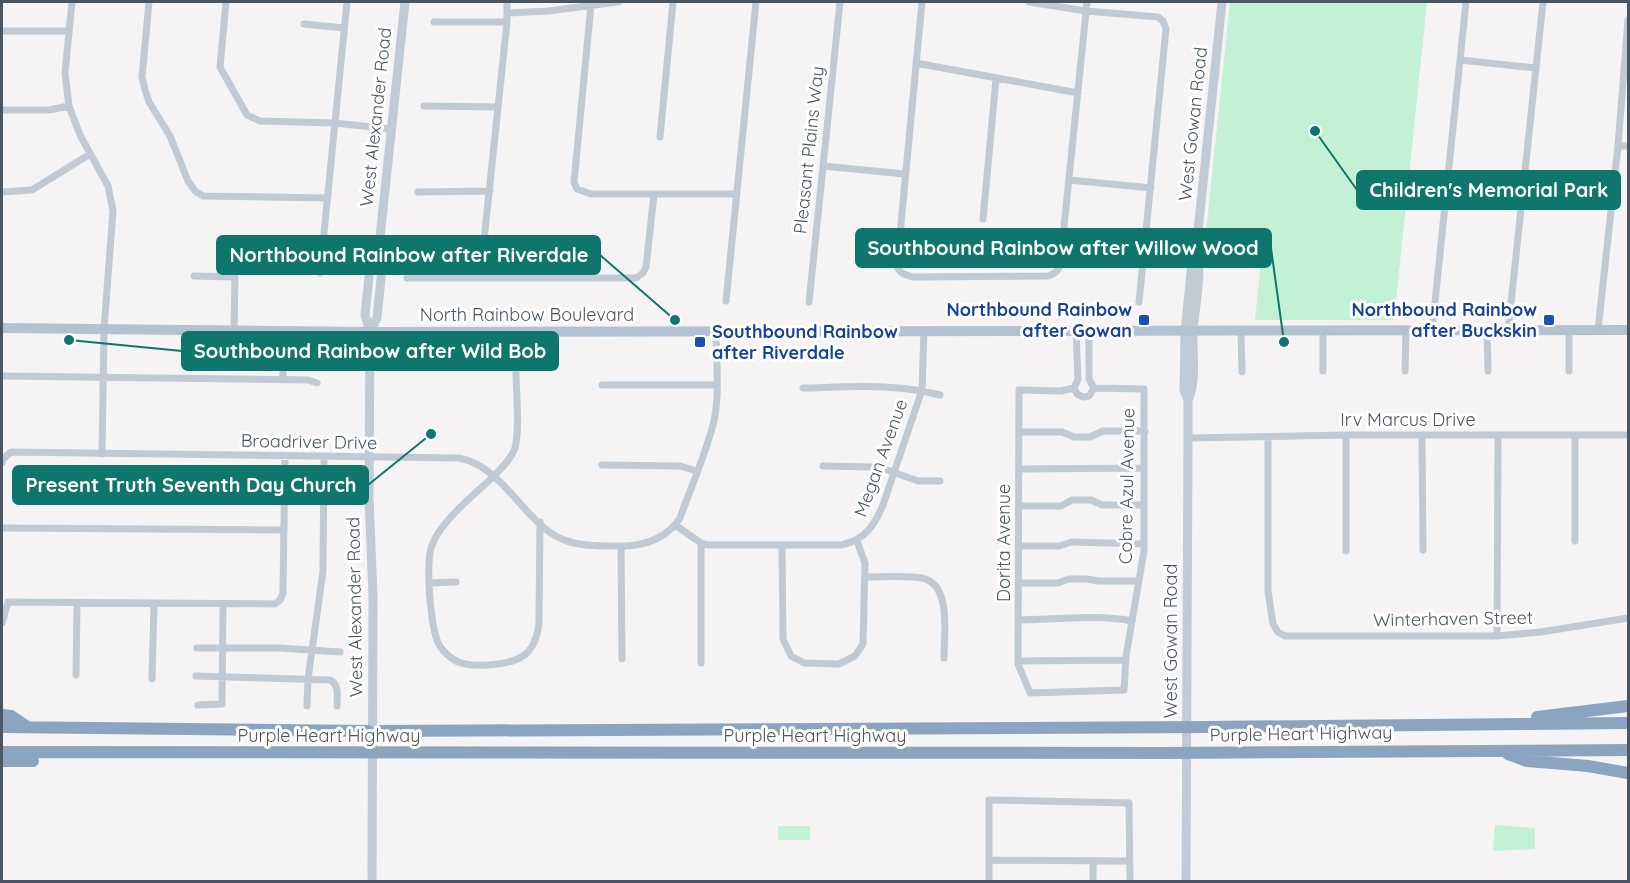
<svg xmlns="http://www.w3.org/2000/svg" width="1630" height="883" viewBox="0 0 1630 883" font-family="Quicksand,sans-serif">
<rect width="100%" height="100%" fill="#f5f3f3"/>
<!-- green -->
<path fill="#c3f1d5" d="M1230,2H1427L1394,320H1255L1261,261L1203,262Z
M1495,825L1535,828V849L1493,851Z
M778,826H810V840H778Z"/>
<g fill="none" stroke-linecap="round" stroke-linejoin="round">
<!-- street -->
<path stroke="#c1cad2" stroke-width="7" d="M72,2L65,73L69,106L80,135L108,186L113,211L104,329L102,454
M149,2L142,77L145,90L149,102L170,136L188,181L195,191L203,196L327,198
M226,2L220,67L247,115L260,121L334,123L391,129
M922,2L897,266C900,274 905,275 913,277L1049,276L1056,272L1060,266L1087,2
M1029,2L1086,11L1158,17L1163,21L1166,29L1139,302
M591,5L574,182L577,189L591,194H737
M508,13L548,11L618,2
M434,22H507
M304,24L344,28
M2,31H68
M1460,60L1536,68
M916,63L1078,93
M424,106L498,107
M2,110H49L69,106
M660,137L673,2
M1618,146H1628
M823,166L905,174
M1069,180L1151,188
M2,192L32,190L90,154
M418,192L490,191
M983,219L996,79
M320,273L347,2
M194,276L235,277L234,330
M407,278H636L643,273L646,267L654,194
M480,278L507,22V2
M726,301L756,2
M809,302L840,2
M1598,330L1618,146L1628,20
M1089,331V379L1094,388
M1323,331V371
M1432,331L1466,2
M1487,331L1488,371
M1508,331L1543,2
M1241,332L1242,372
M516,371C516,392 520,429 515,448C511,460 501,468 493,477C473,496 434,526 430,553C427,572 430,633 441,648C445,653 452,659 458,662C475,668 515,666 528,652C535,644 538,633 539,623L540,522
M1405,371L1406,331
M1569,371V330
M2,376L308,380L317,383
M283,380V330
M602,385H717
M803,388C849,387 896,383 940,395
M1074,388L1061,391L1019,390L1018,664L1030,693L1124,690L1126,656L1144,551V389L1094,388
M1074,388L1078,379L1076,331
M1074,388L1077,394L1083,397L1089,396L1094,388
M1019,432H1062L1074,437H1090L1103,431H1145
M1346,435V551
M1422,435L1423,550
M1268,437V591L1273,624L1278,632L1285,636H1497L1541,632L1628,618
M1188,438L1346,435H1628
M2,463L3,459L11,452L459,458C507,467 526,530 570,542C588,547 608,546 625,546C648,545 667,538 680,518C691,487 706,454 714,421C720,392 716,360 716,331
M602,465L680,466L697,471
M823,466L871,467L884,469L918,481H940
M1019,469L1144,468
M323,499L369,498
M1019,506H1061L1072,500H1091L1102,505H1144
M675,525L701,543L708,545H841C865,540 874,526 883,505L922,390L924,331
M2,528L284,530
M1575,541V435
M701,543V663
M621,546L622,659
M782,546L783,639L791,656L804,663L839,664L855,656L863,644L865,563L857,541
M1019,546H1059L1072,542L1144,544
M865,577C883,577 904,575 922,578C952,584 944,635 944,658
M429,583L456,582
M1018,583H1058L1069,579H1086L1099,581H1139
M8,602L275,604L280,600L283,593L285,456
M1018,620C1054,620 1097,614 1132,621
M2,623L8,602
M1497,636L1498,435
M197,648H279L340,652
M1018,661L1126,660
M76,675L77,603
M196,676L330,680C340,685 337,697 337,706
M152,679L154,604
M198,705L222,704L223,604
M307,706L308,679L323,571L324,457
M989,860L1129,861
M1093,861V882
M989,882V800L1129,803L1130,882"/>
<!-- secondary -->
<path stroke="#c1cbd6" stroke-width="9" d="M370,332L377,318L384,250L380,237L405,2
M1188,401C1197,380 1192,354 1193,331C1195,305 1202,278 1197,252
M372,882L373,596L369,498L370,332L365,315L372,248L380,237
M1186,882L1188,438V401L1184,390L1185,332L1192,263L1196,250L1222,2"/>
<!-- primary -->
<path stroke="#b3c2d1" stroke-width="10" d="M2,328L370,332L1628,330"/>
<!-- highway -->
<path stroke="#8ba5c1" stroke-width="12" d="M2,715L11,716L26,726
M1537,717L1628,706
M2,727L368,731
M379,731L1206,727L1628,723
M2,752L1164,753L1628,750
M1508,754L1527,761L1588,766L1628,773
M2,761H33"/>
</g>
<!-- markers -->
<g fill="#1a4fb4" stroke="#fff" stroke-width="2">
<rect x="1138" y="314" width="12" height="12" rx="3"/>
<rect x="1543" y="314" width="12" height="12" rx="3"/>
<rect x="694" y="336" width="12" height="12" rx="3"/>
</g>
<g text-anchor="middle" stroke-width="6" stroke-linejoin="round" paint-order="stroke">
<!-- street labels -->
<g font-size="18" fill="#4a5661" stroke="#fff">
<text transform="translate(376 117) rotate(-84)" y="6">West Alexander Road</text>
<text transform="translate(1193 124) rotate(-84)" y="6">West Gowan Road</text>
<text transform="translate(809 150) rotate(-84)" y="6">Pleasant Plains Way</text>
<text x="527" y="321">North Rainbow Boulevard</text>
<text x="1408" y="426">Irv Marcus Drive</text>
<text transform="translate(309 442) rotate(1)" y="6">Broadriver Drive</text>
<text transform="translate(881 458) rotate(-70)" y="6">Megan Avenue</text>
<text transform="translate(1127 486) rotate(-89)" y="6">Cobre Azul Avenue</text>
<text transform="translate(1004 543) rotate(-90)" y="6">Dorita Avenue</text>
<text transform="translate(355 607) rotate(-91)" y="6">West Alexander Road</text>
<text transform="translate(1453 619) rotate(-1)" y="6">Winterhaven Street</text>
<text transform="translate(1171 641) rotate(-90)" y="6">West Gowan Road</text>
<text transform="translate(1301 734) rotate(-1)" y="6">Purple Heart Highway</text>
<text x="329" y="742">Purple Heart Highway</text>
<text x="815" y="742">Purple Heart Highway</text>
</g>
<!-- transit labels -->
<g font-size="18" font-weight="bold" fill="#164399" stroke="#fff" text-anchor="end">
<text x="1132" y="316">Northbound Rainbow<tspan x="1132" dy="21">after Gowan</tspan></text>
<text x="1537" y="316">Northbound Rainbow<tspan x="1537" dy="21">after Buckskin</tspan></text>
<text x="712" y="338" text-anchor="start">Southbound Rainbow<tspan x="712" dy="21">after Riverdale</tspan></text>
</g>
</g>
<!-- callouts -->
<path fill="none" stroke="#0f766e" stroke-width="2" d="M1315 131L1357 190M1284 342L1271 248M675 320L600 255M69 340L182 351M431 434L368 485"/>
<g fill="#0f766e" stroke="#fff" stroke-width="2">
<circle cx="1315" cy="131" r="6"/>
<circle cx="1284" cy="342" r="6"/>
<circle cx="675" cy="320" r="6"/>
<circle cx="69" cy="340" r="6"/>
<circle cx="431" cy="434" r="6"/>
</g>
<g fill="#0f766e" stroke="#0f766e" stroke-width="2">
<rect x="1357" y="171" width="263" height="38" rx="6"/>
<rect x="856" y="229" width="415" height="38" rx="6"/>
<rect x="217" y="236" width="383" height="38" rx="6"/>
<rect x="182" y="332" width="376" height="38" rx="6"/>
<rect x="13" y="466" width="355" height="38" rx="6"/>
</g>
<g font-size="20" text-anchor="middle" font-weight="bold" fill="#fff">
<text x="1489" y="197">Children's Memorial Park</text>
<text x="1063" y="255">Southbound Rainbow after Willow Wood</text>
<text x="409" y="262">Northbound Rainbow after Riverdale</text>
<text x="370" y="358">Southbound Rainbow after Wild Bob</text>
<text x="191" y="492">Present Truth Seventh Day Church</text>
</g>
<!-- border -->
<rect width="1630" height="883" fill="none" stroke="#4a5661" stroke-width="6"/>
</svg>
